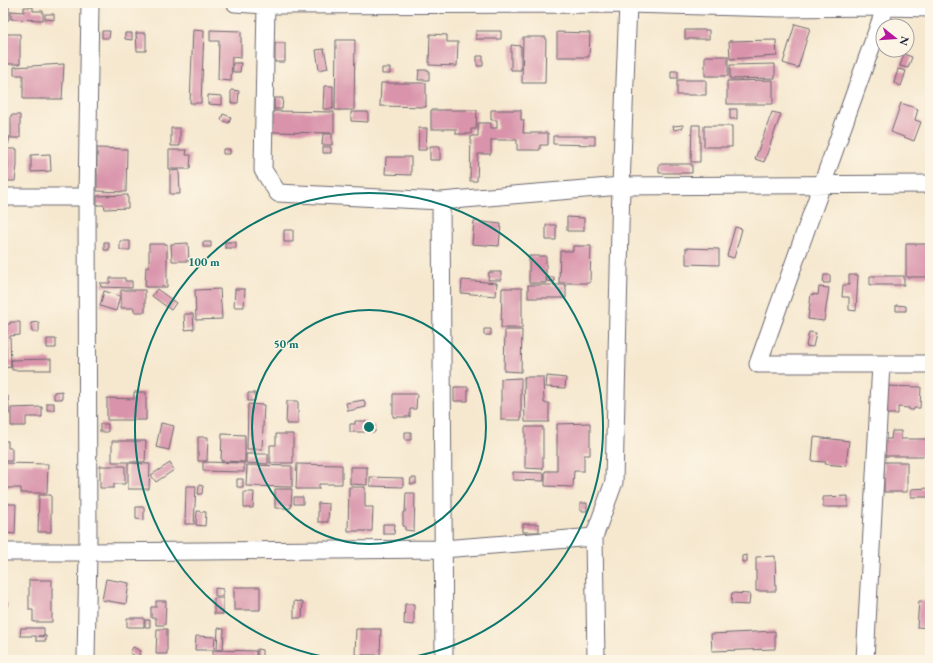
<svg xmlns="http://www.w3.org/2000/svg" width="933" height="663" viewBox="0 0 933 663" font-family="'EB Garamond',serif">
<rect width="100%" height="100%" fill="#fcf5e5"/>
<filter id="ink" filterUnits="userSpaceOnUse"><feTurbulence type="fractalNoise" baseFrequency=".025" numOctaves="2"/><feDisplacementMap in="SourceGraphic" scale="8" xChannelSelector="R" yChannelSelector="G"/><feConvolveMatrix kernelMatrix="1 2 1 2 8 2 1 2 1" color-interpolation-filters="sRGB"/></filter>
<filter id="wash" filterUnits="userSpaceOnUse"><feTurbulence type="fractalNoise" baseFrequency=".012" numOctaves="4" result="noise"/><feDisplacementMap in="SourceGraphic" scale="16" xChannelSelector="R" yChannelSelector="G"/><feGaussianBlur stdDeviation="0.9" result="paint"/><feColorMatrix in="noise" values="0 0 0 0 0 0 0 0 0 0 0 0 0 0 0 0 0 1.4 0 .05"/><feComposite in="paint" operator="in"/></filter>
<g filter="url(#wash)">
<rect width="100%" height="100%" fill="#f6e8cf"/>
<g id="blocks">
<!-- building -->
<path fill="#d994ac" d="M3,3H9V20H3Z
M24,7H33V11H43V20L11,19V11L24,12Z
M45,14H54V20L45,19Z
M795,24L810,28L798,68L783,63Z
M193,30L204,31L201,103H190Z
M210,30L241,31V58L232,57L231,81L218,80L219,41H210Z
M685,30H709V39H685Z
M102,31H110L109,38H102Z
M476,31H501V39H476Z
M557,32L590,33L589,57H557Z
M125,33H132V40L125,39Z
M136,33H146V51H137Z
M3,34H20V64H3Z
M430,34L447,35V42H458L457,66L429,65Z
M523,37H546L545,83H522Z
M336,40H355L354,110H335Z
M776,40L777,56L730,59L729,41Z
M275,43H285V62H275Z
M511,45L521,46V70H511Z
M324,49L328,68L319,70L316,50Z
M904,54L912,57L908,68L900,66Z
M477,56H483V66H477Z
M705,56H728V76H705Z
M233,63H241L240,72H233Z
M64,64L62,99H23V75H14V67Z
M775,64V78L730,79V65Z
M382,68H390V74H382Z
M3,69H8V84H3Z
M898,69L906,71L901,86L894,83Z
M419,70H429V80H418Z
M671,71H678V78H671Z
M677,80H706V95H677Z
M773,80V104H727V81Z
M381,83H426V107L380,106Z
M324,86H333V109H323Z
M231,90L239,91L238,103H231Z
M208,95L222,96V105L208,104Z
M274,98H283L282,109H274Z
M901,103L918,109L915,120L921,122L914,141L891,132Z
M730,109H737V119H730Z
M431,110H477L476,129H471V134H456V129H431Z
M491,110H521V120H524L523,133H548V145H540V150H517V140H491V154H478L477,181H470L471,136H478V123H491V128H497V120H491Z
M273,111L334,112V133L272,132Z
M351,112H368V122L351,121Z
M772,112L781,114L764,162L755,159Z
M223,114L231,117L229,123L221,120Z
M11,115H20V138H11Z
M683,125V128L674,130L673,126Z
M692,125H700V162H691Z
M704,126H732V147H704Z
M171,128H180V146H171Z
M419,128H427L426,150H418Z
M323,134H332V145H322Z
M3,135L10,137L8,145L3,143Z
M553,136H595V145L553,144Z
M430,146H440V160H430Z
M323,147H331V153H323Z
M97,148L127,149L126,192L97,191Z
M7,149H17V166L15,181H6L8,166Z
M223,149H230V154H223Z
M169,150H187L186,155H191L190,169H169Z
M50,154L51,171L31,172V155Z
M386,157H411V175L385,174Z
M3,160H4L5,189H3Z
M659,164H692V173H659Z
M179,170L180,194H170V171Z
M128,195V208L105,209L104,205H97V196Z
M567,217L584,218V231H567Z
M474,221L501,224L499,246L472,244Z
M3,222H4L5,243L3,244Z
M546,225H556V240H546Z
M735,227L742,229L734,258L727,256Z
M284,230H293V242H284Z
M120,241H130V250H120Z
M104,242H109V250H104Z
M203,242H211V247H203Z
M225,242H236V248H225Z
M188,243L189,261H172L171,244Z
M149,244H167V287H145L146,267H149Z
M906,244H930V277H906Z
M573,246H591L590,283H559L560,251H573Z
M686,248L719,249V265L686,264Z
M529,256H546V283H529Z
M489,272H501V280H488Z
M824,275H830V283H823Z
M849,275H858L856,311L849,310V297H842L843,285H849Z
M870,276H904V285H870Z
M547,277H554V282L547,281Z
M110,278H125V281H132V288L101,287L100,283H110Z
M462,280L497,283L496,296L461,293Z
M528,285H566V298H528Z
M819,287L829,288L824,321L808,319L811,294L818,295Z
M502,288H522V328H501Z
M157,289L176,303L171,310L152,296Z
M220,289L222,319L196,320L195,290Z
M235,289H245L244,307H234Z
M121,290H145V312H134V308H121Z
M104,291L120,296L116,311L100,306Z
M896,305L906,306V311H896Z
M184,314H193L194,329L185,330Z
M10,322H20V335L10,336L11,367L3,368V324H10Z
M39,322V332H32L31,323Z
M484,329H491V335H484Z
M505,330H522L521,372L504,371Z
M809,332L816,333L813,347L806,346Z
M47,339H56V348H47Z
M51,359V370H12L11,360Z
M547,376L566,378L565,388L546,387Z
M524,377H543L544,403H549V422H525Z
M521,378V420H501V379Z
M884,386L921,387L920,408H914V410H909V408L898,407V414H884Z
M454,387H468V401H454Z
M62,391V399H54V392Z
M134,392H146V420H107V398L134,399Z
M248,393H255V401H248Z
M393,394H417L416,409H410V417H393Z
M3,396H8L9,414H3Z
M364,400L366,407L348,411L346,403Z
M287,401H298V424H286Z
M47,403H54V410H47Z
M248,404L264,405L262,449H247Z
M42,407V417H26V426H11V408Z
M355,421H366V425H375V432H350V424H355Z
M161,423L174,426L169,450L156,447Z
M590,423V455H584V471H574L573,487L545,486V471H557V424Z
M100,424H108V432H100Z
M525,427H543V469L525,468Z
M892,431H901V439H930V456H879V439H891Z
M405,432H411V440H405Z
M222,434L245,435V462L221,461Z
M276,434H293V463H270V445H276Z
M198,437H208L207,461H198Z
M814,437L849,441L846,466L825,464L826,462L812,461Z
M3,441H8V448H12V461H3Z
M112,441H146L145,462H112Z
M246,454H268V464L246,463Z
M203,462L244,463V472L203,471Z
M884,462H907V492H884Z
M3,463L48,464L47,493H21V488H3Z
M128,463L150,464L149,489H128Z
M170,463L174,470L156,482L151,475Z
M297,464L342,465V484H319V489H296Z
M247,465L292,466V487L246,486Z
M100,466H125V484H114V488H100Z
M350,467H367V485L350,484Z
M513,472L544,473V481L513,480Z
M370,477L403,478V487L370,486Z
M411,478H416V484H410Z
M237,479H243V487H237Z
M199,485L203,486L202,494H198Z
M186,486H196L194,524H185Z
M349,487H365V507H373L372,531H348Z
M930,488V497H911V489Z
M275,489H292L291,508H275Z
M244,492H254L253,508H244Z
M406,493H415L414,531L405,530V526H403V512H405Z
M39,495H51V532H38Z
M848,496V507H823V497Z
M294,497H303V504H294Z
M318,503L329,504L328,522H318Z
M580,503H587V511H580Z
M6,504H16L15,534L5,533Z
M136,507H144V520L136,519Z
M197,511L206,512L205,526L196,525Z
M383,524H395L394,534H383Z
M523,524H539V532H523Z
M747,555V562H742V556Z
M775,556L776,591H756V557Z
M106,579L129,583L126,604L102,600Z
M29,580H52V622H33V610H29Z
M234,587H260V610H234Z
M215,588L223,589V596H215Z
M732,593L750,594L749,605L731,604Z
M214,598H223V614H214Z
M3,601L8,603L5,611L3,610Z
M156,601H166L165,625H156V618H151V607H156Z
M294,601L303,602L302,618H294Z
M919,601L930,602V628L917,627Z
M405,604H414V625L404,624Z
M127,618H144V627H127Z
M145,620H150V627H145Z
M21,628H44V636H38H46V641H36V636H20Z
M218,628L224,629L223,650H217Z
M157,629H167V654H156Z
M356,629H381L380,655H355Z
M775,631V649L712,651L711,634Z
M196,636L215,637L214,650L256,651V660H213V650H195Z
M133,647L141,651L138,658L130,653Z
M257,649L262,650V660H257Z
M355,656H371V660H355Z"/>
</g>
</g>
<g filter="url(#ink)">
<use href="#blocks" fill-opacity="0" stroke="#6c676f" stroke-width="1"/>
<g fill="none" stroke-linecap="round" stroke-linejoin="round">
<defs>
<path id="minor" d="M235,3L266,5L628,4L779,8L886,7L930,8
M266,3L263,170L278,193L441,201L621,186L930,184
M887,3L758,364H930
M3,197H87
M441,201L444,660
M3,552H88L443,549L594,537
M86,660L88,552L87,197L90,3
M596,660L594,537L614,482L621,186L628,3
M865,660L881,364"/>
</defs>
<!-- minor casing -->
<use href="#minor" stroke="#6c676f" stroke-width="19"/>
<!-- minor -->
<use href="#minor" stroke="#fff" stroke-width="17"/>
</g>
</g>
<!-- distance rings -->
<g fill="none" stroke="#0f766e" stroke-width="2">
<circle cx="369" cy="427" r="117"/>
<path d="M347 660A234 234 0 1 1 391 660"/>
</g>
<circle cx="369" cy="427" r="6" fill="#0f766e" stroke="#fcf5e5" stroke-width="2"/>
<g font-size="12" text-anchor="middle" font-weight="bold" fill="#0f766e" stroke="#fcf5e5" stroke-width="3" stroke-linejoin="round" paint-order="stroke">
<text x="204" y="266">100 m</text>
<text x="286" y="348">50 m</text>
</g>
<!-- margin -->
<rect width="933" height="663" fill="none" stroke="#fcf5e5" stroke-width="16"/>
<!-- north arrow -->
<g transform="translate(895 38) rotate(107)"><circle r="19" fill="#fcf5e5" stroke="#a5a1a1"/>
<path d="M0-3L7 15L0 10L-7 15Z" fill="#b5179e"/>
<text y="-6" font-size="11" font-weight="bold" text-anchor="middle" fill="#22223b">N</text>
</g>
</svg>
